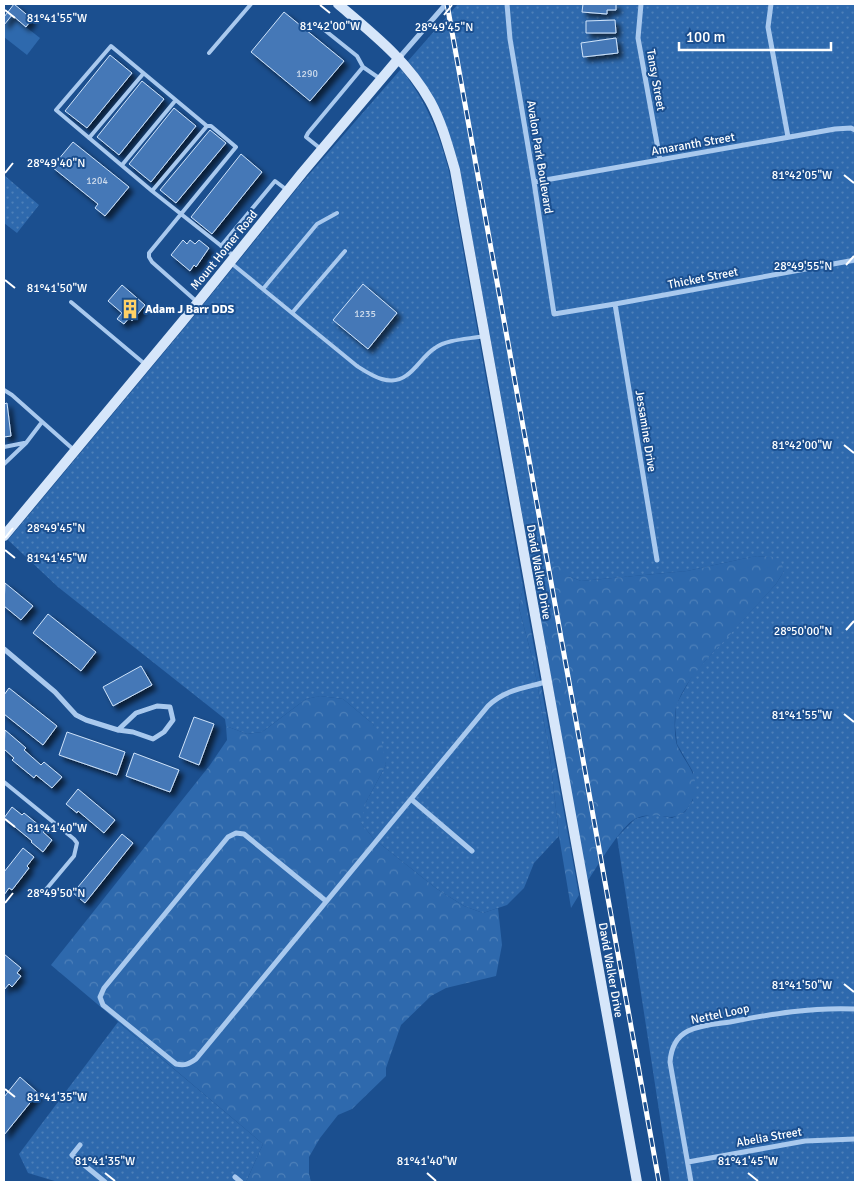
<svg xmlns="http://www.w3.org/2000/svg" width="859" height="1186" viewBox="0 0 859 1186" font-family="Signika,sans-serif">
<defs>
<pattern id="grass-dots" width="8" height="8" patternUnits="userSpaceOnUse" patternTransform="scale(1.25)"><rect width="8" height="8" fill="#2e69ad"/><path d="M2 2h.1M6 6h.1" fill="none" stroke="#4d80b9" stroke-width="1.8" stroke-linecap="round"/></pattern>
<pattern id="forest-crowns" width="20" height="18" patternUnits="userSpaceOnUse" patternTransform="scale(1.25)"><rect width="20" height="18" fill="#2e69ad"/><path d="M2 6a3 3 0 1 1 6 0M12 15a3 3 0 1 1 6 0" fill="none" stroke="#4d80b9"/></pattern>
<filter id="shadow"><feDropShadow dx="4.5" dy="4.5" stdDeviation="2.5" flood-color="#0009"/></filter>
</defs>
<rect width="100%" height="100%" fill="#1b4f8f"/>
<!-- grass -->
<path fill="url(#grass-dots)" d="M458,4H855V1182H670L617,837L635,819L653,814L672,818L685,812L693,800V772L677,744L675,726L676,705L693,674L776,584L784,571L769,556L751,557L687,571L581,581L568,576L533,574L460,170C449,127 436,96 408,61Z
M401,69C426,101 439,132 449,171L523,586L519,608L533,661L550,756L559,836L534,863L524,888L507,905L483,913L464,906L437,889L374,839L360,822L366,802L386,765L373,724L343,699L320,696L306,699L262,732L247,734L226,726L225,719L58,587L8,540L186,326L299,186Z
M4,175L39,205L17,233L4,223Z
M118,1022L263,1144L246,1182H58L28,1173L19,1154Z"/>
<!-- forest -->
<path fill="url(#forest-crowns)" d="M769,556L780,559L784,571L776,584C759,603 742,621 725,640C707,659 687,678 677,704C674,711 674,737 677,745C685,764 703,777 692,801C677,831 658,807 635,819C621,826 597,867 587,882L533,574L537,569L559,566L568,576L581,581L687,571L751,557Z
M523,586L579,895L571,908L559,836L550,756L533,661L519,608Z
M320,696L343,699L373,724L382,743L386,765L366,802L361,823L374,839L437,889L464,906L483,913L498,908L502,945L496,976L446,988L431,996L401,1025L386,1068V1076L352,1109L338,1115L320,1138L309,1157V1174L311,1182H246L263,1144L51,965L210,765L227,740L226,726L247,734L262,732L306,699Z"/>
<!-- green -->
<path fill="#2e69ad" d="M12,16L40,38L27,55L4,37V26Z"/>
<!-- building -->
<path fill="#4478b7" stroke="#cfe3fa" filter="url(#shadow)" d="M14,4L32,19L26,27L12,15L4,25V17Z
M583,4H616V10H607V14L582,12Z
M284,12L344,61L310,101L251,52Z
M615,20L616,33H586V21Z
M616,38L618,53L583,57L581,43Z
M110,55L132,73L87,128L65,111Z
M142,81L164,99L119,155L97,137Z
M174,108L196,126L151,182L129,164Z
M210,130L226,143L176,203L160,190Z
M73,142L129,187L105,216L95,208L98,204L52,167Z
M241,154L262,172L212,234L191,217Z
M183,240L187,244L190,240L195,244L199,240L209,248L196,267L194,265L190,271L171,255Z
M363,284L397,313L368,349L333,320Z
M122,285L145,305L132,321L129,318L124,324L117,319L122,313L108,301Z
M7,403L11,436L4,437V404Z
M5,583L33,606L21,620L4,606Z
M48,614L96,652L81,671L33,633Z
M141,666L152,685L113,706L103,687Z
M9,688L57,726L43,745L4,714V695Z
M194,717L214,724L199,765L179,757Z
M5,730L26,748L24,750L41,765L44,762L62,777L52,788L36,775L34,778L12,760L14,758L4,749Z
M67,732L125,752L117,775L59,755Z
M134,753L179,770L170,792L126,776Z
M78,789L115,820L104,833L78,811L77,813L66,804Z
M12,807L22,815L24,813L45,830L43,832L52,840L43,852L31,842L32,841L4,818Z
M122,834L133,843L85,903L73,893Z
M23,848L34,857L27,866L29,868L12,890L9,888L4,895V872Z
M4,954L21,968L17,973L21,976L12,987L9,984L4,990Z
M20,1077L38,1093L4,1135V1097Z"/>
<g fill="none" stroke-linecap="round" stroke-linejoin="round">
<!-- lane -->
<path stroke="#a9c9ee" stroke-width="4" d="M322,28L357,56L363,67
M111,46L207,126L152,191L56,110Z
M209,53L251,4
M89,138L143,74
M321,149L306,137L308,133L363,67L379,78
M122,165L175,101
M152,191L234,256
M221,246L275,181L287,190
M231,263L357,366C371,375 390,388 407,375C417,368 424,355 435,348C447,339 470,339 484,336
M263,289L317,224L337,213
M196,301L152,262L149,257V253L236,147L211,126H207
M71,302L146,365
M292,313L345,251
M4,390L12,395L74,450
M4,447L24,443
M4,464L26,443L42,422
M4,782L74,839L77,843L74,856L43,893"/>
<!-- street -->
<path stroke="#a9c9ee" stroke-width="5" d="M507,4L510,39L534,182L554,314L615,304L855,260
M641,4L638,38L660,160
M771,4L768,27L788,137
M399,58L446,4
M534,182L835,129L851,128L855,130
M615,304L657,560
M4,649L55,692L76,715L86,720L118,730L133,732L153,739L164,732L173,720L170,707L157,706L136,713L118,730
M411,799L472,851
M326,901L244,834L236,833L228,837L104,988L100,997L103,1005L176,1064C185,1066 189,1064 196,1059L488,706C504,690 524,688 546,682
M80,1145L72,1155L105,1182
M688,1162L805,1141L855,1139
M235,1177L241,1182
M691,1182L670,1062C671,1049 676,1037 688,1031C700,1025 716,1024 730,1022C771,1014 813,1007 855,1009"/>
<!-- secondary -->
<path stroke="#d6e6fa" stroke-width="10" d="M338,4C372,33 408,61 430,101C442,123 448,146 455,170L637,1182
M4,536L182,322L302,173L399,58"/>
<defs>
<path id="rail" d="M447,4L659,1182"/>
</defs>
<!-- rail casing -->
<use href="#rail" stroke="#fff" stroke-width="5"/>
<!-- rail -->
<use href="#rail" stroke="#1b4f8f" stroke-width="3" stroke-dasharray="9" stroke-linecap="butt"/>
</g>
<!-- ticks -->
<path fill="none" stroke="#fff" stroke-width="2" d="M320,5L330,13M5,10L15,18M444,15L452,5M5,173L13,163M844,175L854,183M846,265L854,256M5,280L15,288M844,445L854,453M5,538L13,528M5,550L15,558M846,630L854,621M844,714L854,722M5,819L15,827M5,903L13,893M844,984L854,992M5,1089L15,1097M105,1173L115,1181M427,1173L436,1181M748,1173L758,1181"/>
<!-- icons -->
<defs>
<symbol id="building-bare" viewBox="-9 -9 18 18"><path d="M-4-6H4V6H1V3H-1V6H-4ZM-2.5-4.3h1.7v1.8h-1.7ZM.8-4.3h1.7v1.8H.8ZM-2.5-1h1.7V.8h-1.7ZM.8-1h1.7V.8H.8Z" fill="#ffd166" stroke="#1b4f8f" stroke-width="2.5" paint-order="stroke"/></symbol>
</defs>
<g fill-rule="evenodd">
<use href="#building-bare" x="116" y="295" width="28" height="28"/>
</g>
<g text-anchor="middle" stroke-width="4" stroke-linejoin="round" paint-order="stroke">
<!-- number labels -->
<g font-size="10" fill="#d0dded">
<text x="307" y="77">1290</text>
<text x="97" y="184">1204</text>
<text x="365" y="317">1235</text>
</g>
<!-- street labels -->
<g font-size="12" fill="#fff" stroke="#1b4f8f">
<text transform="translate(656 80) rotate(80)" y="4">Tansy Street</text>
<text transform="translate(693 144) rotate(-10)" y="4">Amaranth Street</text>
<text transform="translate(540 157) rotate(81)" y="4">Avalon Park Boulevard</text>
<text transform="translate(224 250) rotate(-51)" y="4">Mount Homer Road</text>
<text transform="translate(703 278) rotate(-11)" y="4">Thicket Street</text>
<text transform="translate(646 431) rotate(81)" y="4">Jessamine Drive</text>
<text transform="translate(539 572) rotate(80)" y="4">David Walker Drive</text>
<text transform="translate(611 970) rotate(80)" y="4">David Walker Drive</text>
<text transform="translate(720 1014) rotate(-12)" y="4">Nettel Loop</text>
<text transform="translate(769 1137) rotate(-10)" y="4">Abelia Street</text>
</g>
<!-- poi labels -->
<g font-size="12" font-weight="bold" fill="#fff" stroke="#1b4f8f" text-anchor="start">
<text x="145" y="313">Adam J Barr DDS</text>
</g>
</g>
<g font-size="12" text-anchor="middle" fill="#fff" stroke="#1b4f8f" stroke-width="4" stroke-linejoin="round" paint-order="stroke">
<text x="57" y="22">81°41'55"W</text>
<text x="330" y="30">81°42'00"W</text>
<text x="444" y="31">28°49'45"N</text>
<text x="56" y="167">28°49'40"N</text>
<text x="802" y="179">81°42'05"W</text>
<text x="803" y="270">28°49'55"N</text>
<text x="57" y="292">81°41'50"W</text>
<text x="802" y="449">81°42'00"W</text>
<text x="56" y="532">28°49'45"N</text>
<text x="57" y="562">81°41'45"W</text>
<text x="803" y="635">28°50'00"N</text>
<text x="802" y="719">81°41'55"W</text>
<text x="57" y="832">81°41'40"W</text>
<text x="56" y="897">28°49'50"N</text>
<text x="802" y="989">81°41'50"W</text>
<text x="57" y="1101">81°41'35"W</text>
<text x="105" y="1165">81°41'35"W</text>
<text x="427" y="1165">81°41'40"W</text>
<text x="748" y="1165">81°41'45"W</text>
</g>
<!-- border -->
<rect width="859" height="1186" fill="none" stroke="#ffffff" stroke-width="10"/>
<!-- scale -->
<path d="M679 42v8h152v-8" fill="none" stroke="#ffffff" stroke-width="2.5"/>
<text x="686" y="42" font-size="15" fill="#ffffff" stroke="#1b4f8f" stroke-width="4" paint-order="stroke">100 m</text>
</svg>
